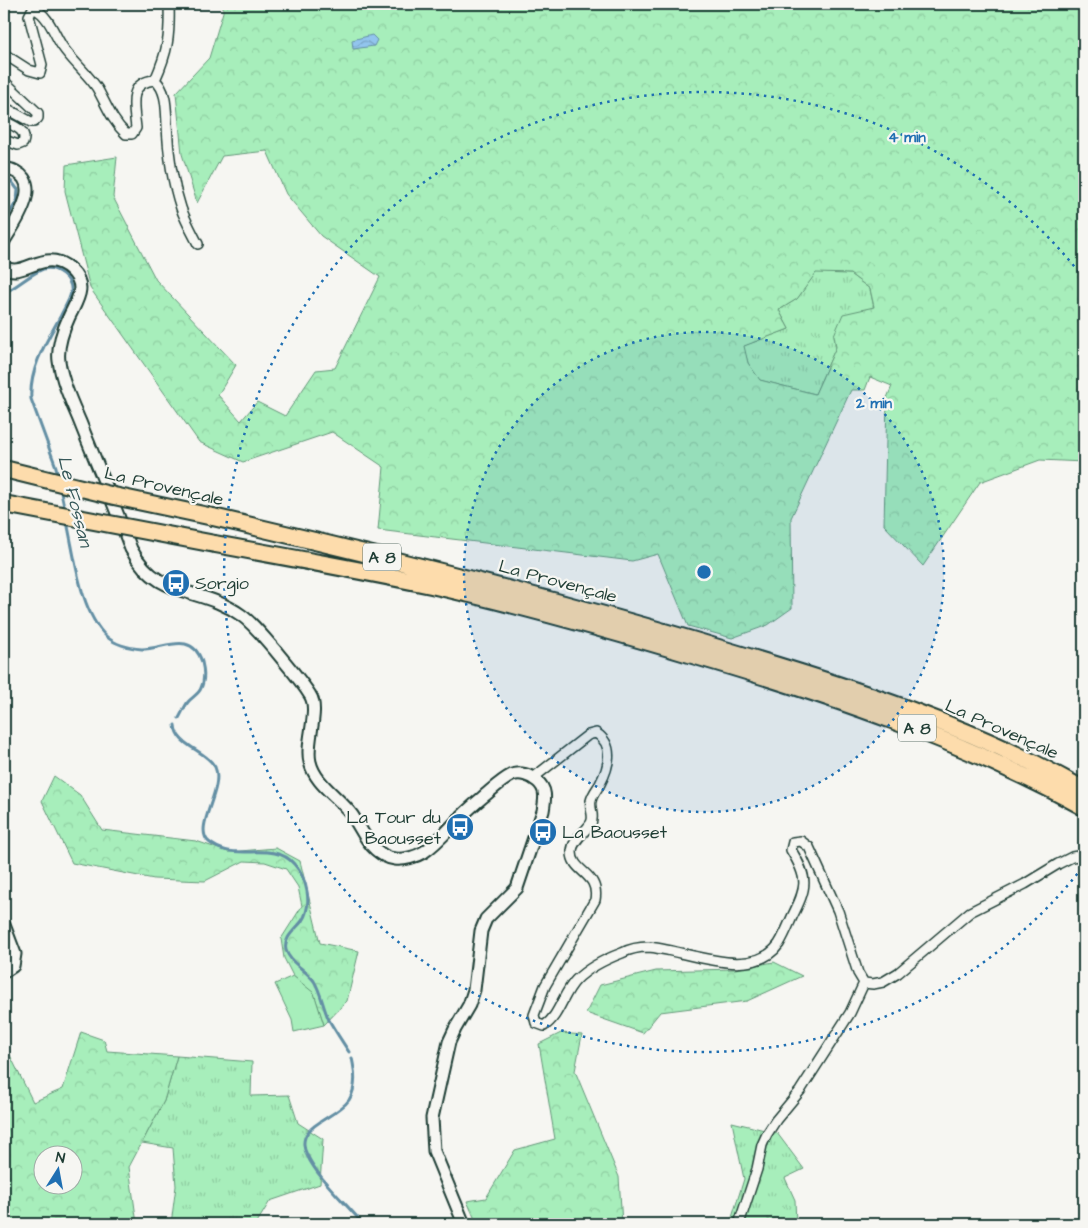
<svg xmlns="http://www.w3.org/2000/svg" width="1088" height="1228" viewBox="0 0 1088 1228" font-family="'Architects Daughter',sans-serif">
<defs>
<pattern id="grass-tufts" width="24" height="20" patternUnits="userSpaceOnUse" patternTransform="scale(1.25)"><rect width="24" height="20" fill="#a7eebb"/><path d="M3 7l-1-3M5 7V3M7 7l1-3M15 17l-1-3M17 17v-4M19 17l1-3" fill="none" stroke="#8fcda1"/></pattern>
<pattern id="forest-crowns" width="20" height="18" patternUnits="userSpaceOnUse" patternTransform="scale(1.25)"><rect width="20" height="18" fill="#a7eebb"/><path d="M2 6a3 3 0 1 1 6 0M12 15a3 3 0 1 1 6 0" fill="none" stroke="#8fcda1"/></pattern>
<pattern id="water-waves" width="16" height="10" patternUnits="userSpaceOnUse" patternTransform="scale(1.25)"><rect width="16" height="10" fill="#92c5ee"/><path d="M0 5q4-4 8 0t8 0" fill="none" stroke="#77a1c2"/></pattern>
</defs>
<rect width="100%" height="100%" fill="#f6f6f2"/>
<filter id="ink" filterUnits="userSpaceOnUse"><feTurbulence type="fractalNoise" baseFrequency=".02" numOctaves="2"/><feDisplacementMap in="SourceGraphic" scale="10" xChannelSelector="R" yChannelSelector="G"/><feConvolveMatrix kernelMatrix="1 2 1 2 8 2 1 2 1" color-interpolation-filters="sRGB"/></filter>
<g filter="url(#ink)">
<!-- grass -->
<path fill="url(#grass-tufts)" stroke="#639678" d="M816,272L850,274L870,289L874,308L834,335L836,347L815,394L759,380L748,363L743,346L789,329L779,310L797,299Z
M177,1056L252,1062L251,1096L289,1095L298,1123L323,1139L320,1184L270,1201L256,1224H171L176,1186L173,1148L142,1143L164,1101Z
M732,1122L777,1133L804,1169L785,1178L795,1200L796,1224H730L744,1179Z"/>
<!-- forest -->
<path fill="url(#forest-crowns)" stroke="#639678" fill-rule="evenodd" d="M223,4H1084V462L1040,460L980,482L923,566L884,525L887,398L892,386L870,377L865,390H851L791,518L792,608L768,625L732,638L688,626L658,554L632,561L378,530L384,467L332,432L243,462L199,442L90,288L65,191L66,165L117,157L113,197L156,280L236,365L218,395L241,421L257,402L285,416L316,370L335,368L380,277L321,236L286,194L267,151L222,156L197,203L182,154L176,93L209,58L223,12ZM816,273L850,274L870,289L874,307L843,314L834,335L836,347L815,394L760,380L748,363L744,346L789,329L779,310L797,299Z
M54,776L80,795L102,830L196,841L228,852L276,848L300,861L320,943L359,951L347,1001L324,1025L314,994L293,976L284,958L281,939L302,906L298,887L286,869L265,862L244,861L205,881L154,879L72,863L42,801Z
M774,962L802,976L747,1001L660,1012L643,1033L586,1013L600,985L656,971L735,969Z
M81,1032L104,1040L107,1051L177,1056L164,1101L129,1167L137,1224H4V1043L33,1102L63,1089ZM42,1156H72V1186H42Z
M561,1033L582,1035L575,1071L619,1177L622,1224H477L467,1201L486,1198L515,1150L555,1139L539,1044Z"/>
<!-- green -->
<path fill="#a7eebb" stroke="#639678" d="M293,976L314,993L324,1025L294,1032L292,1020L275,984Z"/>
<!-- water -->
<path fill="url(#water-waves)" stroke="#648fa4" d="M372,35L377,40L374,46L353,49L352,40Z"/>
<g fill="none" stroke-linecap="round" stroke-linejoin="round">
<!-- stream -->
<path stroke="#648fa4" stroke-width="3" d="M4,179L12,182L18,190L17,201L4,222
M4,293C17,287 30,274 43,269C56,265 73,279 71,292C70,300 63,310 60,317C46,342 29,369 31,399L56,467L58,477
M60,488L65,511
M67,522C75,557 80,612 107,637C116,645 130,648 142,649C164,649 192,630 202,662C204,670 205,680 201,688C199,694 192,697 188,702C184,707 182,713 179,718
M175,725C176,746 206,750 215,767C225,789 192,828 209,842C220,851 231,852 245,852C261,852 282,849 294,864C307,878 313,904 302,921C296,929 283,938 286,950C289,962 306,970 314,981C321,992 323,1008 329,1020C335,1031 342,1041 349,1052
M352,1058C355,1072 357,1087 349,1100C335,1120 292,1125 307,1155C319,1180 346,1203 363,1224"/>
<defs>
<path id="minor" d="M4,54L29,70L40,73L42,65L29,16L32,10L35,9C49,16 54,34 62,46C72,61 87,73 97,88C106,104 112,121 126,134H132L136,128C134,107 127,82 155,80C167,91 166,108 167,124C168,152 172,181 181,208C185,220 192,232 198,244
M155,80C168,51 170,36 169,4
M4,81L38,113V118L34,122H31L4,107
M4,121C14,126 28,130 23,143L18,145L4,140
M533,778L588,735L596,733C615,745 609,767 600,784C597,789 592,795 591,801C589,808 595,816 591,823C585,833 573,839 572,851C571,873 600,872 595,900L545,986L534,1015L536,1023L544,1026C559,1017 563,993 576,980C588,968 606,959 622,953C630,949 639,947 648,947C683,949 752,983 779,944C784,936 788,926 792,917C807,887 809,879 791,850L793,842L801,841L809,847L838,911L858,973L864,983
M864,983L873,984L883,982L898,973L970,912L1025,884L1058,864L1072,857L1084,855
M739,1224L757,1169L762,1145L767,1134L776,1120L800,1091L850,1013L864,983"/>
<path id="tertiary" d="M4,168C48,176 18,218 4,241
M4,267C24,280 45,245 71,270C88,286 77,300 69,317C63,330 57,347 59,361C62,382 72,403 80,422C97,465 115,506 131,549C158,600 201,586 241,615C254,624 264,638 275,650C287,665 300,679 310,695C320,710 305,743 310,762C315,784 339,797 352,815C359,825 365,840 375,849C381,854 386,858 395,859C404,860 416,857 424,852C439,842 451,826 465,813C473,805 482,798 490,791C497,785 504,779 512,775C520,772 530,775 537,781C547,789 545,799 543,811L517,888L486,919L481,931L474,990L469,1005L455,1029L449,1042L432,1118L434,1151L464,1224
M4,925L15,954L13,966L4,972"/>
<path id="motorway" d="M213,517C385,557 556,599 725,650C847,686 973,726 1084,790
M215,544C287,557 359,570 431,585C520,605 609,630 696,656C830,695 962,740 1084,807"/>
</defs>
<!-- minor casing -->
<use href="#minor" stroke="#1f3d34" stroke-width="12"/>
<!-- tertiary casing -->
<use href="#tertiary" stroke="#1f3d34" stroke-width="15"/>
<!-- motorway casing -->
<use href="#motorway" stroke="#1f3d34" stroke-width="20"/>
<!-- minor -->
<use href="#minor" stroke="#f6f6f2" stroke-width="9"/>
<!-- tertiary -->
<use href="#tertiary" stroke="#f6f6f2" stroke-width="11"/>
<!-- motorway -->
<use href="#motorway" stroke="#fddcac" stroke-width="16"/>
<defs>
<path id="motorway-bridge" d="M4,469L114,496L213,517
M4,504L215,544"/>
</defs>
<!-- motorway-bridge casing -->
<use href="#motorway-bridge" stroke="#1f3d34" stroke-width="20" stroke-linecap="butt"/>
<!-- motorway-bridge -->
<use href="#motorway-bridge" stroke="#fddcac" stroke-width="16"/>
</g>
</g>
<!-- distance rings -->
<circle cx="704" cy="572" r="240" fill="#1f6fb2" fill-opacity=".12"/>
<g fill="none" stroke="#1f6fb2" stroke-width="2.5" stroke-dasharray="2.5 5">
<circle cx="704" cy="572" r="240"/>
<path d="M1082 868A480 480 0 1 1 1082 276"/>
</g>
<!-- icons -->
<defs>
<symbol id="bus-disc" viewBox="-11 -11 22 22"><circle r="9.5" fill="#1f6fb2" stroke="#f6f6f2"/><path d="M-5-6H5V4H4V6H2V4H-2V6H-4V4H-5ZM-3.5-4V0h7V-4ZM-3.5 1.2v1.5H-2V1.2ZM2 1.2v1.5H3.5V1.2Z" fill="#fff"/></symbol>
</defs>
<g fill-rule="evenodd">
<use href="#bus-disc" x="160" y="567" width="32" height="32"/>
<use href="#bus-disc" x="444" y="811" width="32" height="32"/>
<use href="#bus-disc" x="527" y="816" width="32" height="32"/>
</g>
<g text-anchor="middle" stroke-width="4.5" stroke-linejoin="round" paint-order="stroke">
<!-- shield labels -->
<g fill="#f6f6f2" stroke="#60746d" stroke-width="1">
<rect x="363" y="543.5" width="38" height="27" rx="4"/>
<rect x="898" y="714.5" width="38" height="27" rx="4"/>
</g>
<g font-size="16" font-weight="bold" fill="#1f3d34">
<text x="382" y="563">A 8</text>
<text x="917" y="734">A 8</text>
</g>
<!-- street labels -->
<g font-size="18" fill="#1f3d34" stroke="#f6f6f2">
<text transform="translate(164 486) rotate(13)" y="6">La Provençale</text>
<text transform="translate(558 581) rotate(15)" y="6">La Provençale</text>
<text transform="translate(1002 729) rotate(24)" y="6">La Provençale</text>
</g>
<!-- poi labels -->
<g font-size="18" fill="#1f3d34" stroke="#f6f6f2" text-anchor="start">
<text x="195" y="589">Sorgio</text>
<text x="441" y="823" text-anchor="end">La Tour du<tspan x="441" dy="21">Baousset</tspan></text>
<text x="562" y="838">La Baousset</text>
</g>
<!-- water labels -->
<g font-size="19" font-style="italic" fill="#365859" stroke="#f6f6f2">
<text transform="translate(76 501) rotate(76)" y="7">Le Fossan</text>
</g>
</g>
<circle cx="704" cy="572" r="8" fill="#1f6fb2" stroke="#f6f6f2" stroke-width="2.5"/>
<g font-size="15" text-anchor="middle" font-weight="bold" fill="#1f6fb2" stroke="#f6f6f2" stroke-width="4.5" stroke-linejoin="round" paint-order="stroke">
<text x="907" y="142">4 min</text>
<text x="874" y="408">2 min</text>
</g>
<!-- margin -->
<rect width="1088" height="1228" fill="none" stroke="#f6f6f2" stroke-width="20"/>
<rect x="10" y="10" width="1068" height="1208" fill="none" stroke="#1f3d34" stroke-width="2" filter="url(#ink)"/>
<!-- north arrow -->
<g transform="translate(58 1170) rotate(11)"><circle r="24" fill="#f6f6f2" stroke="#a0aca6"/>
<path d="M0-4L9 19L0 12L-9 19Z" fill="#1f6fb2"/>
<text y="-8" font-size="14" font-weight="bold" text-anchor="middle" fill="#1f3d34">N</text>
</g>
</svg>
